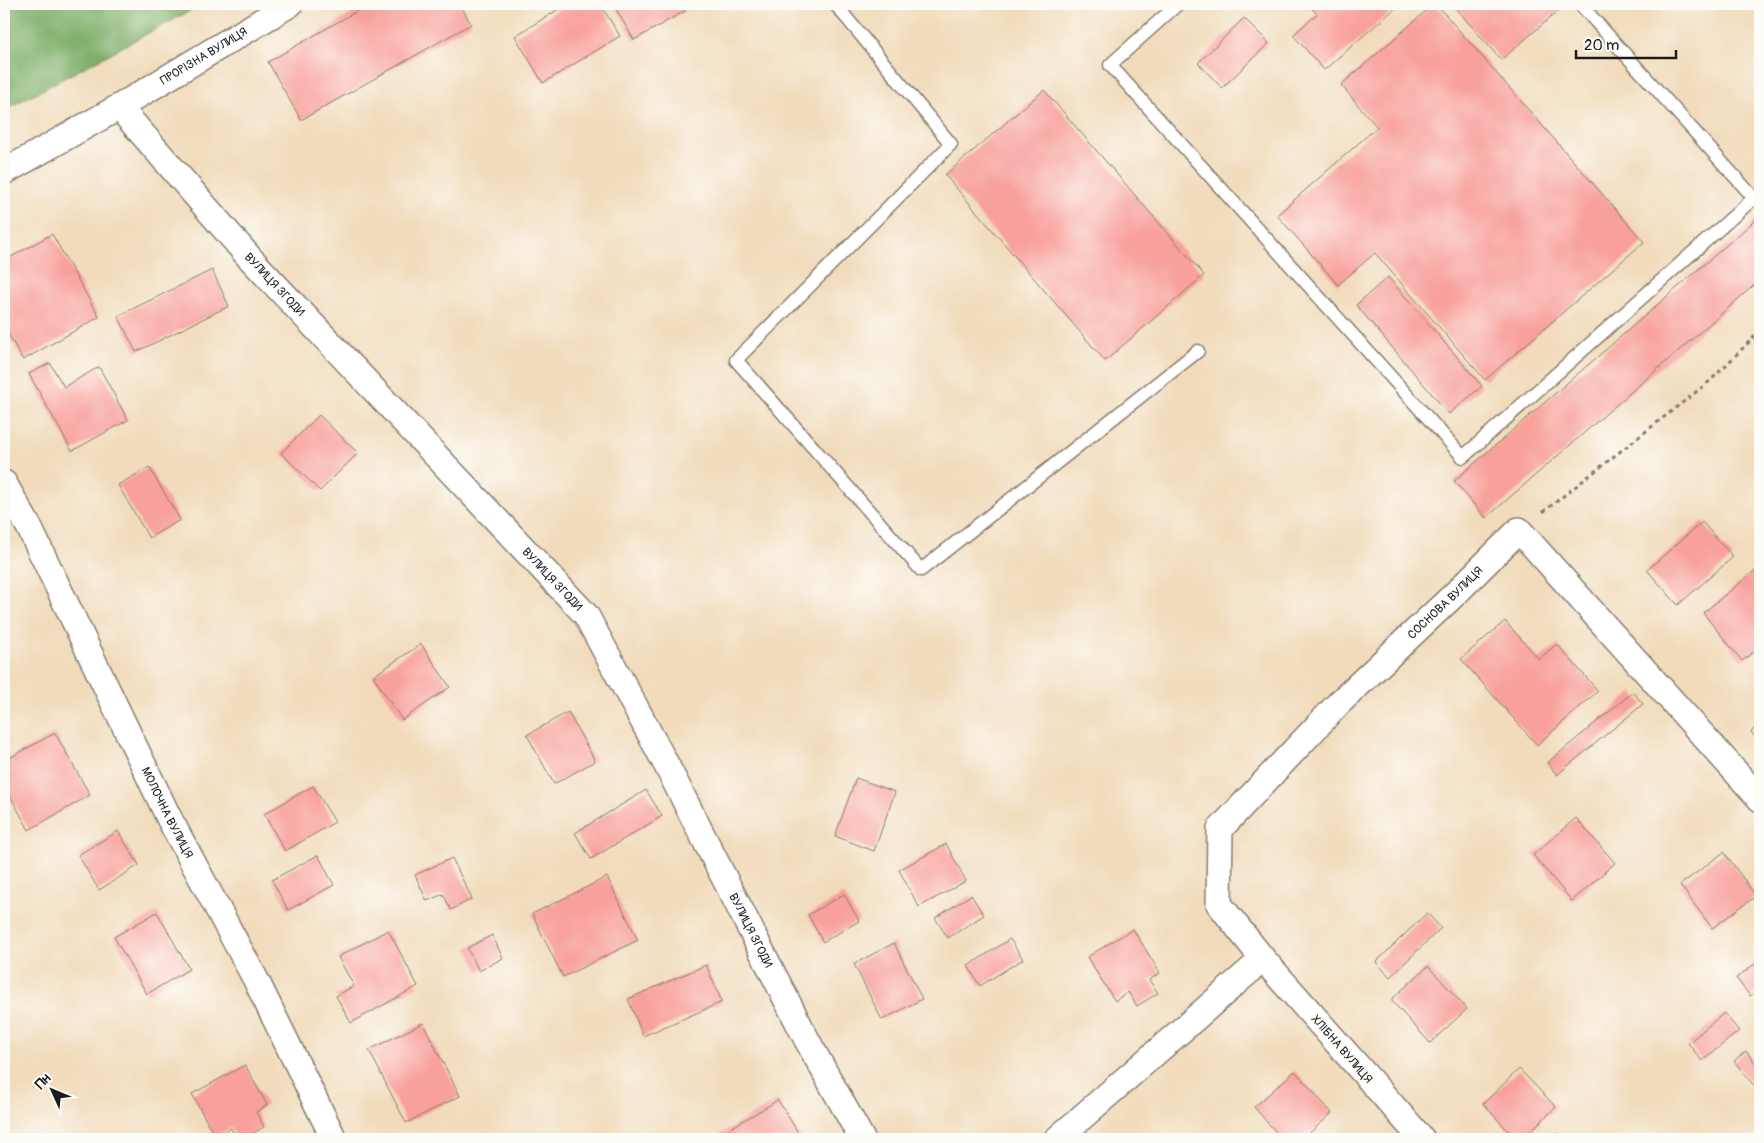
<svg xmlns="http://www.w3.org/2000/svg" width="1764" height="1143" viewBox="0 0 1764 1143" font-family="Pangolin,sans-serif">
<rect width="100%" height="100%" fill="#fdfcf7"/>
<filter id="ink" filterUnits="userSpaceOnUse"><feTurbulence type="fractalNoise" baseFrequency=".02" numOctaves="2"/><feDisplacementMap in="SourceGraphic" scale="10" xChannelSelector="R" yChannelSelector="G"/><feConvolveMatrix kernelMatrix="1 2 1 2 8 2 1 2 1" color-interpolation-filters="sRGB"/></filter>
<filter id="wash" filterUnits="userSpaceOnUse"><feTurbulence type="fractalNoise" baseFrequency=".0096" numOctaves="4" result="noise"/><feDisplacementMap in="SourceGraphic" scale="20" xChannelSelector="R" yChannelSelector="G"/><feGaussianBlur stdDeviation="1.12" result="paint"/><feColorMatrix in="noise" values="0 0 0 0 0 0 0 0 0 0 0 0 0 0 0 0 0 1.4 0 .05"/><feComposite in="paint" operator="in"/></filter>
<g filter="url(#wash)">
<rect width="100%" height="100%" fill="#f1dbbb"/>
<!-- forest -->
<path fill="#7eaf69" stroke="#4d6642" d="M4,4H203L4,110Z"/>
<g id="blocks">
<!-- building -->
<path fill="#f8a09b" d="M369,4H460L471,24L301,120L268,62Z
M567,4H600L620,36L543,83L515,36Z
M613,4H681L685,11L634,40Z
M1308,4H1400L1324,70L1293,35L1317,14Z
M1434,4H1436L1644,242L1485,380L1375,253L1338,285L1277,215L1377,127L1341,85Z
M1452,4H1561L1564,6L1501,60Z
M1244,18L1269,43L1222,88L1198,63Z
M1044,90L1204,275L1105,361L945,175Z
M1760,216V280L1486,518L1454,481Z
M52,234L99,317L23,360L4,327V261Z
M212,270L229,306L136,352L118,316Z
M1388,277L1482,386L1449,414L1356,305Z
M50,363L64,387L99,367L128,420L72,451L29,374Z
M319,415L358,453L320,491L281,453Z
M149,467L180,520L149,538L118,485Z
M1702,522L1733,557L1678,605L1647,570Z
M1758,568L1760,571V647L1742,661L1703,613Z
M1505,621L1539,659L1557,644L1598,691L1537,745L1461,659Z
M421,644L450,687L402,720L373,676Z
M1633,692L1643,704L1557,775L1547,763Z
M568,712L595,761L554,784L527,735Z
M1760,723V743L1751,732Z
M55,733L90,795L29,830L4,785V761Z
M856,778L895,792L874,851L835,836Z
M313,786L335,822L285,851L264,814Z
M646,790L662,816L591,859L575,833Z
M1576,818L1615,863L1572,901L1533,855Z
M118,831L139,865L99,890L78,855Z
M946,844L966,881L919,907L899,870Z
M1724,852L1756,896L1712,928L1680,885Z
M318,855L334,885L288,910L272,880Z
M452,858L472,899L451,910L443,894L427,901L415,875Z
M607,877L638,940L563,977L532,914Z
M844,894L859,921L823,942L808,915Z
M971,895L984,915L948,938L935,918Z
M157,912L189,969L147,994L114,937Z
M1427,913L1441,928L1390,977L1376,962Z
M1133,929L1160,973L1149,980L1158,993L1137,1006L1128,992L1115,1001L1087,957Z
M388,930L418,986L351,1023L336,996L354,986L338,957Z
M492,935L503,958L479,971L467,948Z
M1010,939L1023,959L980,986L968,966Z
M894,943L922,999L882,1020L854,964Z
M1760,960V989L1750,996L1736,978Z
M706,965L722,1002L643,1036L628,999Z
M1428,966L1467,1009L1430,1043L1391,1000Z
M1724,1013L1739,1031L1702,1061L1688,1043Z
M423,1023L460,1096L406,1123L369,1050Z
M1746,1051L1760,1069V1093L1734,1061Z
M245,1065L267,1105L256,1112L264,1127L243,1139H237L231,1128L215,1137L192,1094Z
M1519,1069L1556,1107L1522,1139H1516L1483,1104Z
M1295,1071L1332,1113L1303,1139H1282L1254,1107Z
M778,1100L802,1139H722L719,1135Z
M1558,1133L1564,1139H1552Z"/>
</g>
</g>
<g filter="url(#ink)">
<use href="#blocks" fill-opacity="0" stroke="#867c6c" stroke-width="1"/>
<g fill="none" stroke-linecap="round" stroke-linejoin="round">
<defs>
<path id="service" d="M835,4L951,144L736,360L921,570L1198,351
M1178,4L1110,65L1463,457L1754,198L1580,4"/>
<g id="minor">
<path id="s1" d="M119,107L249,257L586,615L667,766L807,1040L862,1139"/>
<path id="s2" d="M4,172L119,107L290,4"/>
<path id="s3" d="M4,483L29,527L169,818L256,980L334,1139"/>
<path d="M1057,1139L1263,959"/>
<path id="s4" d="M1422,1139L1263,959L1219,904L1220,829L1339,703L1457,592L1519,530L1760,799"/>
</g>
</defs>
<!-- service casing -->
<use href="#service" stroke="#867c6c" stroke-width="15"/>
<!-- minor casing -->
<use href="#minor" stroke="#867c6c" stroke-width="28"/>
<!-- path -->
<path stroke="#867c6c" stroke-width="3" stroke-dasharray="4 4" stroke-linecap="butt" d="M1543,512L1710,381L1760,331"/>
<!-- service -->
<use href="#service" stroke="#fff" stroke-width="12"/>
<!-- minor -->
<use href="#minor" stroke="#fff" stroke-width="25"/>
</g>
</g>
<g text-anchor="middle" stroke-width="4" stroke-linejoin="round" paint-order="stroke">
<!-- street labels -->
<g font-size="12" fill="#1c1c1c" stroke="#fdfcf7">
<text dy="4" stroke="none"><textPath href="#s2" startOffset="231">ПРОРІЗНА ВУЛИЦЯ</textPath></text>
<text dy="4" stroke="none"><textPath href="#s1" startOffset="236">ВУЛИЦЯ ЗГОДИ</textPath></text>
<text dy="4" stroke="none"><textPath href="#s1" startOffset="641">ВУЛИЦЯ ЗГОДИ</textPath></text>
<text dy="4" stroke="none"><textPath href="#s4" startOffset="705">СОСНОВА ВУЛИЦЯ</textPath></text>
<text dy="4" stroke="none"><textPath href="#s3" startOffset="368">МОЛОЧНА ВУЛИЦЯ</textPath></text>
<text dy="4" stroke="none"><textPath href="#s1" startOffset="1046">ВУЛИЦЯ ЗГОДИ</textPath></text>
<text transform="translate(1342 1049) rotate(49)" y="4">ХЛІБНА ВУЛИЦЯ</text>
</g>
</g>
<!-- margin -->
<rect width="1764" height="1143" fill="none" stroke="#fdfcf7" stroke-width="20"/>
<!-- north arrow -->
<g transform="translate(52 1090) rotate(314)" stroke="#fdfcf7" stroke-width="4" paint-order="stroke">
<path d="M0-4L9 19L0 12L-9 19Z" fill="#1c1c1c"/>
<text y="-8" font-size="14" font-weight="bold" text-anchor="middle" fill="#1c1c1c">Пн</text>
</g>
<!-- scale -->
<path d="M1576 50v8h100v-8" fill="none" stroke="#1c1c1c" stroke-width="2.5"/>
<text x="1584" y="50" font-size="15" fill="#1c1c1c" stroke="#fdfcf7" stroke-width="4" paint-order="stroke">20 m</text>
</svg>
